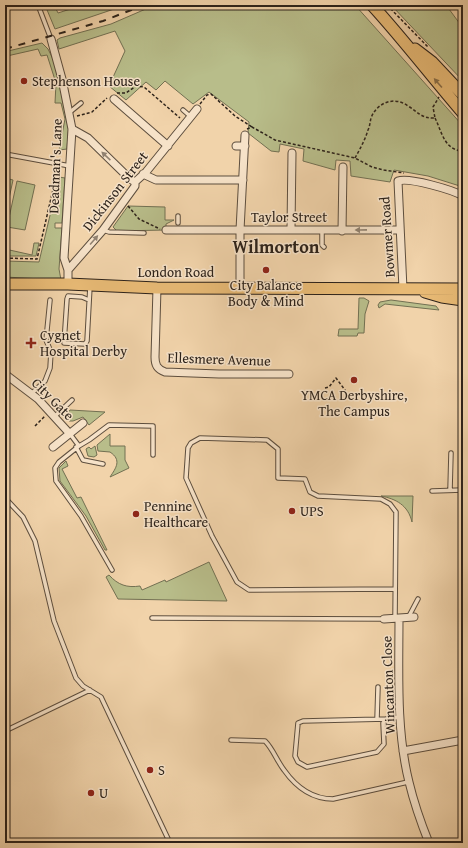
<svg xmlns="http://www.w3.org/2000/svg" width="468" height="848" viewBox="0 0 468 848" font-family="'Gentium Book Plus',serif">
<rect width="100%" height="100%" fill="#f1d3aa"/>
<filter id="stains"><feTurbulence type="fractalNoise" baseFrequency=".005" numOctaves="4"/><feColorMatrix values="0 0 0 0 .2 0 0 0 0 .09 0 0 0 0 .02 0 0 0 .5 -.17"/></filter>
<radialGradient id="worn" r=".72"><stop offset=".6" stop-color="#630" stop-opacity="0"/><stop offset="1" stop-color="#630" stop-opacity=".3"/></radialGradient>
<!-- green -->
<path fill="#b8bd8a" stroke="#727052" d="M45,5H54L58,13L83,5H126L55,29Z
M155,5H355L463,126V187L428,176L394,170L390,182L351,176L350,161L336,160L335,170L303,161L304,149L280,144L279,152L271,151L248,133L249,122L209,92L193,104L165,81L156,90L146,82L126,100L109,86L125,51L115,31L59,49L57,40L60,38L111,24Z
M391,5H446L463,28V81Z
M42,43L48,49L54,61L69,123L67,149L59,150L65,119L61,103H55L56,83L47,55L41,56L38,49L7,56L8,51Z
M59,177L65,178L62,223H55V228H62L59,269L61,280L5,277V261L39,262Z
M5,178L13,180L5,217Z
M17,181L35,185L25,230L7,227Z
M128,206L165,207V220H174L166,224V230L117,231L113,227Z
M34,243H39L36,256H5V249L32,255Z
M359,298H364L369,301L365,314L364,333H358L357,336H338L339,329H358Z
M391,300L436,306L439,310L385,304L379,308L378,305L380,302Z
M70,410L105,412L89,425L83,417L73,421H69L67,414Z
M110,434V446H125V460L129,468L110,477C116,468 122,460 110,452L98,451L97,445Z
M95,446L97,455L94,457L88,456L86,449L89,447L91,449Z
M66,461L68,466L62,469L77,498L81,497L107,550H105L86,516L60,481L59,468Z
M381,496H413L412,522C408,505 396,499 381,496Z
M209,562L227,601L118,599L106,577L109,575C118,585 127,588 140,586L142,590L165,580L166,582Z"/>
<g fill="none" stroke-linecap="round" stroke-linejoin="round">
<defs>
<path id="lane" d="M38,5L51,39
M183,110L191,117
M70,112L81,103
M5,154L70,166
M178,223V216
M103,230L109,232L144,233
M322,231V245L324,247
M89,300L82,297L68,296L67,299L64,343L85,344L87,341L90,286
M31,394L45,381L50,368L51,352L46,340L50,300
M54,417L72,400
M70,434L79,446
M76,447L83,460L103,464
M450,490L451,453
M432,491L463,490
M5,498L23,517L35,541L54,621L76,678L83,686L101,697L170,843
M112,570L81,516L56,481L55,468L59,462L79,446L89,440L109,425L153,426V455
M395,589L249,590L237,582L212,536L186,478L188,448L191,443L200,438L267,440L278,449V478L305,479L310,492L318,496L381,499L390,504L396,512L395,618
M409,616L418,599
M152,618L384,619
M377,719L378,687
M386,719L303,721L298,723L295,756L298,762L307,767L377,752L384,744L383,723L386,719L400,717
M5,731L90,690
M231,740L265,741C273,749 277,761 284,770C296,787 312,799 333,799L408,782"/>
<path id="street" d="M51,39L62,79L72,129L64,258L68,270V284
M114,99L168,146
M72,129L88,138L130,179L135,182
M236,146H245
M143,174L156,180H243
M291,229L292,153
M166,230H400
M342,231L343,167
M68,270L103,230L135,186V182L146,172L197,109
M240,287V230L245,135
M157,288L155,357C155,365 157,369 165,372L219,374H289
M403,289L398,181C409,177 453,190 463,196
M5,374L38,399L70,434
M53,447L83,423
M399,618C399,672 396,730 409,782C414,803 421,823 429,843
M384,619L414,617
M403,751L463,740"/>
<path id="primary" d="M372,5C404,40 432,77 463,113
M415,49L432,62L463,95
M5,284H68L157,288L463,289
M425,292L442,297L463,300"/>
</defs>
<!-- lane casing -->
<use href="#lane" stroke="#5d4e3e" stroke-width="5.5"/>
<!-- street casing -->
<use href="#street" stroke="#5d4e3e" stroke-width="9"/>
<!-- primary casing -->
<use href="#primary" stroke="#2c221a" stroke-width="13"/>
<!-- path -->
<path stroke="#2c221a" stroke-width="1.5" stroke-dasharray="3 2" stroke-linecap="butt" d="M387,5L428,47
M117,93H126L136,86L144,87L180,118
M200,104L207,95L211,94L235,116L252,127
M77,116L92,112L107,98
M435,118C442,132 444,150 463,151
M247,129L252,127L275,140L355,158L372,167L384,170L404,173
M355,158C360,149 365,140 368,130C370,126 370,122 371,118C377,102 395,96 408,106C418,112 422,119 435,118L433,107L439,97
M128,206L139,219L160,229
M5,258L37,259L58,168
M325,388L329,387L336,378L345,390V394
M35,426L45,416"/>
<!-- lane -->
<use href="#lane" stroke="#f6e2c8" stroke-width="3.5"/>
<!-- street -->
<use href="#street" stroke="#f6e2c8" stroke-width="7"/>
<!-- primary -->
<use href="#primary" stroke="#e8ba75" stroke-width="11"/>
<!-- rail -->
<path stroke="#2c221a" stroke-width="2" stroke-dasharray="7 7" stroke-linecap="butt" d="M5,49L103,21L144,5"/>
</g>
<!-- one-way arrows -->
<defs><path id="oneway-solid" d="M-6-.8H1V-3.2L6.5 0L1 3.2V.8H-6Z"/></defs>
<use fill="#8a6e48" href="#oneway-solid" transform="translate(438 83) rotate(-131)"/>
<g fill="#918271">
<use href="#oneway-solid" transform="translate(106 156) rotate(-137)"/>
<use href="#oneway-solid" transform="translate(361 230) rotate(179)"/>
<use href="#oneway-solid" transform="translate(94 240) rotate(-49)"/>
</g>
<!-- markers -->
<g fill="#8f2418" stroke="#f6e2c8" stroke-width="1.5">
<circle cx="24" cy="81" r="4"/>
<circle cx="266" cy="270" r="4"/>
<path d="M29 337h4v4h4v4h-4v4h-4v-4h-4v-4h4z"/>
<circle cx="354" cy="380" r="4"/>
<circle cx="292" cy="511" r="4"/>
<circle cx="136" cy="514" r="4"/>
<circle cx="150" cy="770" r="4"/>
<circle cx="91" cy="793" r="4"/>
</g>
<g text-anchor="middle" stroke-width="3" stroke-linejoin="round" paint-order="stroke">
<!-- poi labels -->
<g font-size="14" fill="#2c221a" stroke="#f6e2c8" text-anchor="start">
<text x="32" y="86">Stephenson House</text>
<text x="266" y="290" text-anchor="middle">City Balance<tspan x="266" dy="16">Body &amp; Mind</tspan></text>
<text x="40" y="340">Cygnet<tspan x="40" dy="16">Hospital Derby</tspan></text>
<text x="354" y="400" text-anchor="middle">YMCA Derbyshire,<tspan x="354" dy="16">The Campus</tspan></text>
<text x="144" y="511">Pennine<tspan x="144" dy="16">Healthcare</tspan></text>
<text x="300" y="516">UPS</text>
<text x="158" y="775">S</text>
<text x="99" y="798">U</text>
</g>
<!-- street labels -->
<g font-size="14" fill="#2c221a" stroke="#f6e2c8">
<text transform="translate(55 166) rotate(-88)" y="5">Deadman's Lane</text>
<text transform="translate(115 191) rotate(-52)" y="5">Dickinson Street</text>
<text x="289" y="222">Taylor Street</text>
<text transform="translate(387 237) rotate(-94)" y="5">Bowmer Road</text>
<text x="176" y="277">London Road</text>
<text transform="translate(219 359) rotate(2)" y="5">Ellesmere Avenue</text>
<text transform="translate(53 399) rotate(45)" y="5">City Gate</text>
<text transform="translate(388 685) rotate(-92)" y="5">Wincanton Close</text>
</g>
<!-- district labels -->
<g font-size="18" font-weight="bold" fill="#2c221a" stroke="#f6e2c8">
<text x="276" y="253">Wilmorton</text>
</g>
</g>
<!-- margin -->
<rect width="468" height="848" fill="none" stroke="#f1d3aa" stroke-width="20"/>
<rect x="6" y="6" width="456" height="836" fill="none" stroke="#2c221a" stroke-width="2"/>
<rect x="10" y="10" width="448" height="828" fill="none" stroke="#2c221a"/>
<rect width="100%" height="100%" filter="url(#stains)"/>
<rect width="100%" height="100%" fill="url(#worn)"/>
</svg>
